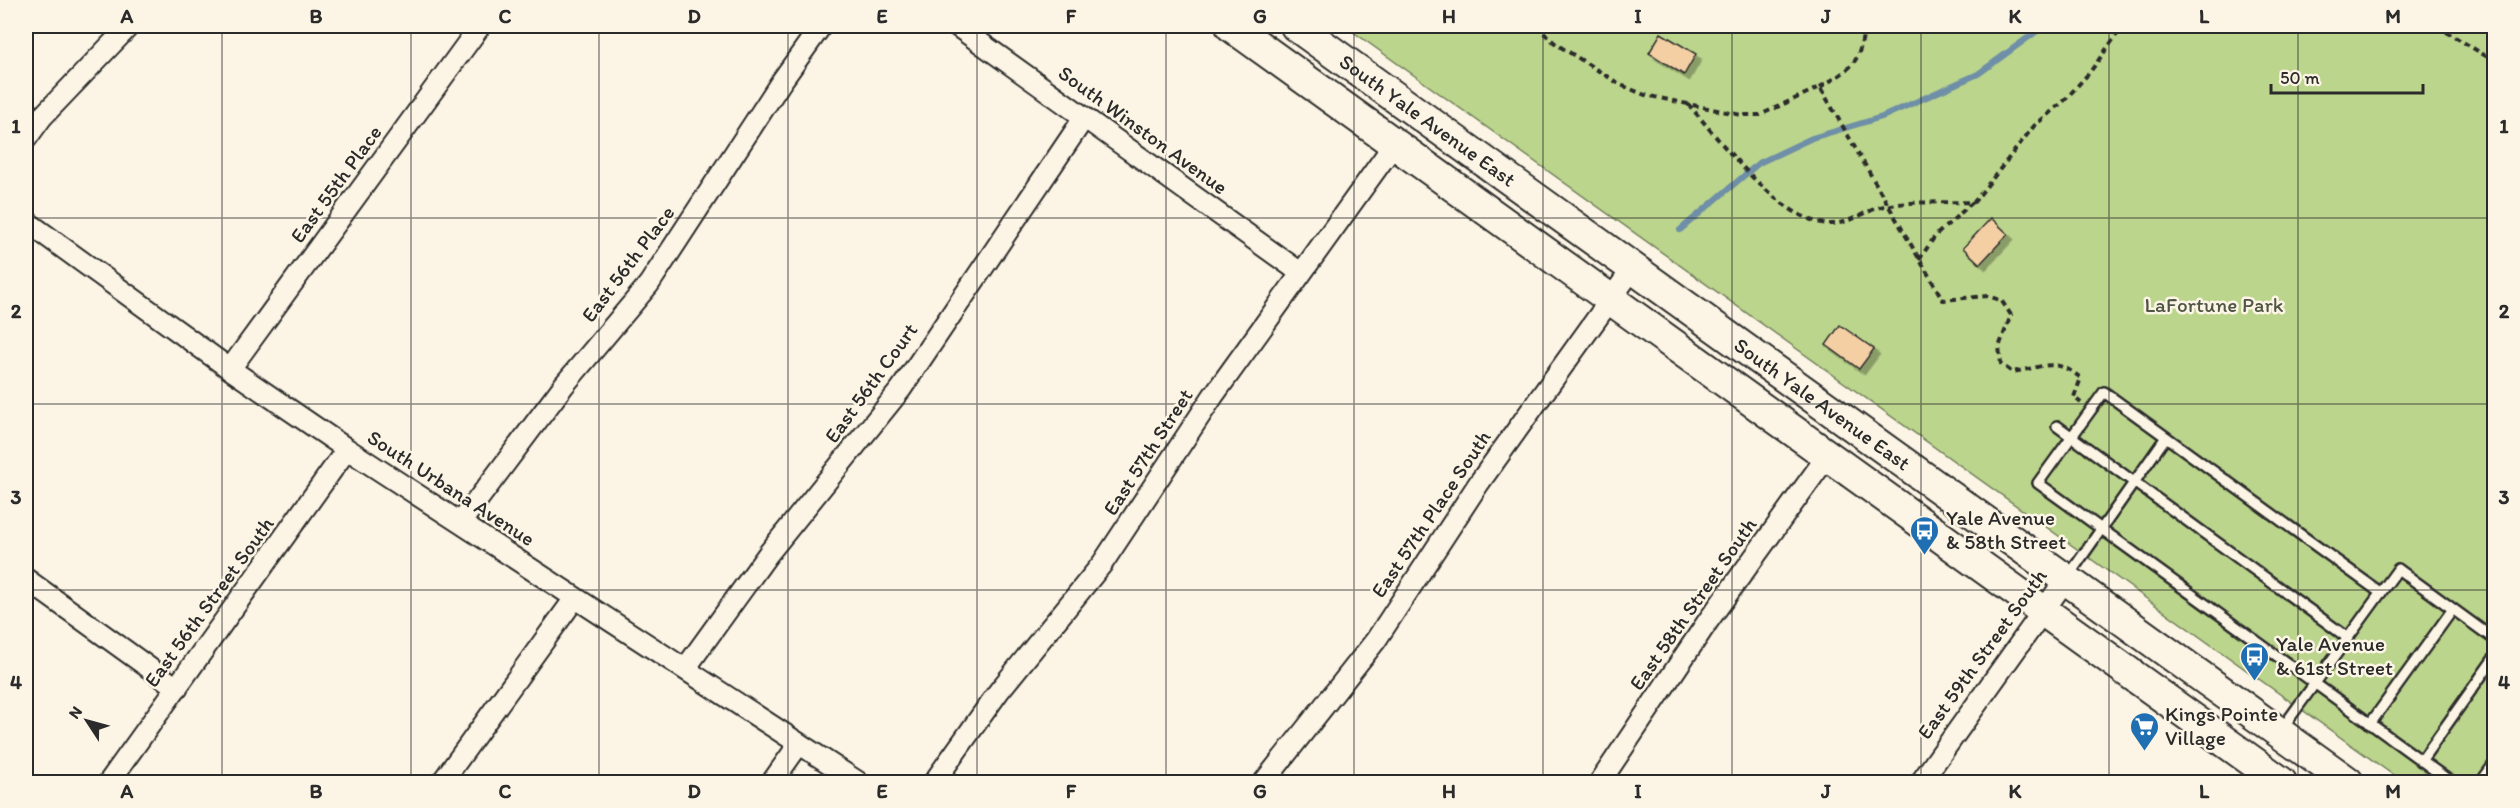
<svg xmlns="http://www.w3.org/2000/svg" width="2520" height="808" viewBox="0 0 2520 808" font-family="Itim,sans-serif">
<defs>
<filter id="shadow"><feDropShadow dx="5.5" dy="5.5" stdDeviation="0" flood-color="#0004"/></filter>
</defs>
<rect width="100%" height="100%" fill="#fcf5e5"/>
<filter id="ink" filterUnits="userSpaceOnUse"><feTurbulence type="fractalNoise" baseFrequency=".0167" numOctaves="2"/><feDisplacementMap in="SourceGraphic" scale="12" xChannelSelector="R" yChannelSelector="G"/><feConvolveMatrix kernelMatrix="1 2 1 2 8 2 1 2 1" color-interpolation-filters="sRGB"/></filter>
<g filter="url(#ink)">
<!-- green -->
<path fill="#bbd58c" stroke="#73805c" stroke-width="1.5" d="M1345,26H2494V782H2403Z"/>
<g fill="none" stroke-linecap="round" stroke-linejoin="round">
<!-- stream -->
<path stroke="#6e8fa7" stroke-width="6" d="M1680,230L1759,163L1812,138L1882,117L1978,74L2044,26"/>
</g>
<!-- building -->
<path fill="#f4cfa4" stroke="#2b2b2b" stroke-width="1.5" filter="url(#shadow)" d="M1661,33L1696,54L1684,75L1649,53Z
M1991,218L2008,234L1980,264L1963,248Z
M1840,325L1874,349L1859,369L1826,345Z"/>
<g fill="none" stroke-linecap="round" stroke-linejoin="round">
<defs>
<path id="service" d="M2057,426L2348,638
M2069,575L2166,437
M2381,593L2104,392L2038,483L2451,782
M2370,724L2453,609
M2281,730L2398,569L2494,639
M2421,761L2494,658
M2481,782L2494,764"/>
<path id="minor" d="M957,26L1301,273
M26,139L42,117L129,26
M26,221L230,369L347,449L858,782
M230,369L480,26
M461,522L564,385L649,284L781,82L821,26
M26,579L177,688
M685,669L768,554L901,389L1084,118
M109,782L347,449
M442,782L575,598
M772,782L799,744
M934,782L999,691L1102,564L1213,396L1395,143
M1264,782L1376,640L1479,483L1633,268
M1600,782L1708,621L1828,455
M1921,782L2066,579"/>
<g id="primary">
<path d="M1231,26L2281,782"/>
<path id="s1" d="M1296,26L2348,782"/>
</g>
</defs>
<!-- service casing -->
<use href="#service" stroke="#2b2b2b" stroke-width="14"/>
<!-- minor casing -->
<use href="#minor" stroke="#2b2b2b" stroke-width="24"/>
<!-- primary casing -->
<use href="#primary" stroke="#2b2b2b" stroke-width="34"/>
<!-- path -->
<path stroke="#2b2b2b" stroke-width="4" stroke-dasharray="6 4.5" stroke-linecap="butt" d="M1536,26L1556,44L1621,85L1645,95L1688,104L1741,115H1760L1820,87L1943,300L1987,296L2001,300L2011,315L1999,347L2001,364L2012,372C2043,368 2053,356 2081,378L2074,397L2081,403
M2437,26L2494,61
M1820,87C1852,68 1860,65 1864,26
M1688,104C1720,140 1779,221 1829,224C1850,225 1870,207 1890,205C1918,201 1946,203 1974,202L2034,126L2063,102L2090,72L2123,26
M1919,260L1935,236L1973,202"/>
<!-- service -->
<use href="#service" stroke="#fcf5e5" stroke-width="9"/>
<!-- minor -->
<use href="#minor" stroke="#fcf5e5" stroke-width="20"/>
<!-- primary -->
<use href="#primary" stroke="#fcf5e5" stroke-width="30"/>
</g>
</g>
<!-- grid -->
<path fill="none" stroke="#2b2b2b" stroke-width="1.5" stroke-opacity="0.55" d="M222,26V782M411,26V782M599,26V782M788,26V782M977,26V782M1166,26V782M1354,26V782M1543,26V782M1732,26V782M1921,26V782M2109,26V782M2298,26V782M26,218H2494M26,404H2494M26,590H2494"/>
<!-- icons -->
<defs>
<symbol id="bus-pin" viewBox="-11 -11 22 30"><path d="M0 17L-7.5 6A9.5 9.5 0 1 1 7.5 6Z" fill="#1f6fb2" stroke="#fcf5e5"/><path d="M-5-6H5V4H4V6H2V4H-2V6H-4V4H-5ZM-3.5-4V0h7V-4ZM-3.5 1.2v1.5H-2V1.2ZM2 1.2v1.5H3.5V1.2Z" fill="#fff"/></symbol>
<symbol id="supermarket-pin" viewBox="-11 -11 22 30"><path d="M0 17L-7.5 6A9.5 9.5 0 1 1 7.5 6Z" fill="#1f6fb2" stroke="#fcf5e5"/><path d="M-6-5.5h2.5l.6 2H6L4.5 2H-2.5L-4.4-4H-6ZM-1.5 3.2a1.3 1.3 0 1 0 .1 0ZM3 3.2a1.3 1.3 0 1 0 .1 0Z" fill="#fff"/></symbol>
</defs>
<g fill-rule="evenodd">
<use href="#bus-pin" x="1908" y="514" width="33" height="45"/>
<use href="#bus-pin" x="2238" y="640" width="33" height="45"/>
<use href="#supermarket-pin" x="2128" y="710" width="33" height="45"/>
</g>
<g text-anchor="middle" stroke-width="5" stroke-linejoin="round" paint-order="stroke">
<!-- street labels -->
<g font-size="21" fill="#2b2b2b" stroke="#fcf5e5">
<text dy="7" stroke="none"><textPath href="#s1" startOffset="162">South Yale Avenue East</textPath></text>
<text transform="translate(1143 130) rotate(36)" y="7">South Winston Avenue</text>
<text transform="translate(336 184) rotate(-54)" y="7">East 55th Place</text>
<text transform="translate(628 264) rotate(-53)" y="7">East 56th Place</text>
<text transform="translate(871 383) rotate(-54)" y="7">East 56th Court</text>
<text dy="7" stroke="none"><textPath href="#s1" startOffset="648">South Yale Avenue East</textPath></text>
<text transform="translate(1148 452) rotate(-57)" y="7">East 57th Street</text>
<text transform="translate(451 488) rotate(33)" y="7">South Urbana Avenue</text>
<text transform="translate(1431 514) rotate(-56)" y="7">East 57th Place South</text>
<text transform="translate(209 602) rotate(-54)" y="7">East 56th Street South</text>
<text transform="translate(1693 604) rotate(-55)" y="7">East 58th Street South</text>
<text transform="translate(1982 654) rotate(-54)" y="7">East 59th Street South</text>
</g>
<!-- park labels -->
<g font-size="21" fill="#4f5643" stroke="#fcf5e5">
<text x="2214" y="312">LaFortune Park</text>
</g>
<!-- poi labels -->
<g font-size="21" fill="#2b2b2b" stroke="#fcf5e5" text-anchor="start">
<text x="1946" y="525">Yale Avenue<tspan x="1946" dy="24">&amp; 58th Street</tspan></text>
<text x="2276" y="651">Yale Avenue<tspan x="2276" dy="24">&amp; 61st Street</tspan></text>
<text x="2165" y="721">Kings Pointe<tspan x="2165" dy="24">Village</tspan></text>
</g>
</g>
<!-- margin -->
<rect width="2520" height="808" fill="none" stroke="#fcf5e5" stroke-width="66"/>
<!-- north arrow -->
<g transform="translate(87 721) rotate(306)" stroke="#fcf5e5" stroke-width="4.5" paint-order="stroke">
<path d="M0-4.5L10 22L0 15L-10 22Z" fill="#2b2b2b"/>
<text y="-9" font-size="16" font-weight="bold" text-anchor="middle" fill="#2b2b2b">N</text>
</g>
<!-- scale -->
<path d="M2271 84v9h152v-9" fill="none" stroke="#2b2b2b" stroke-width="3"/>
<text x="2280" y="84" font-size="18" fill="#2b2b2b" stroke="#fcf5e5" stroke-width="4.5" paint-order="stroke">50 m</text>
<rect x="33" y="33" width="2454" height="742" fill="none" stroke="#2b2b2b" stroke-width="2"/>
<g font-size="20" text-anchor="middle" font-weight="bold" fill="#2b2b2b">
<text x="127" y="23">A</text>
<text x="316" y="23">B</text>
<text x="505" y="23">C</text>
<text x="694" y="23">D</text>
<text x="882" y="23">E</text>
<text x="1071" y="23">F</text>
<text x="1260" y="23">G</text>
<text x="1449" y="23">H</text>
<text x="1638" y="23">I</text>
<text x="1826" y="23">J</text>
<text x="2015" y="23">K</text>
<text x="2204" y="23">L</text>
<text x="2393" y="23">M</text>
<text x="16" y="133">1</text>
<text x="2504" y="133">1</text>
<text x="16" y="318">2</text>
<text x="2504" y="318">2</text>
<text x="16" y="504">3</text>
<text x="2504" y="504">3</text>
<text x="16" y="689">4</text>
<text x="2504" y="689">4</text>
<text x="127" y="798">A</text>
<text x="316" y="798">B</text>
<text x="505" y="798">C</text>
<text x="694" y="798">D</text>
<text x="882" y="798">E</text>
<text x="1071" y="798">F</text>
<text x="1260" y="798">G</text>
<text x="1449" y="798">H</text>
<text x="1638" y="798">I</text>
<text x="1826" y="798">J</text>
<text x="2015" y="798">K</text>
<text x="2204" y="798">L</text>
<text x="2393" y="798">M</text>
</g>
</svg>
